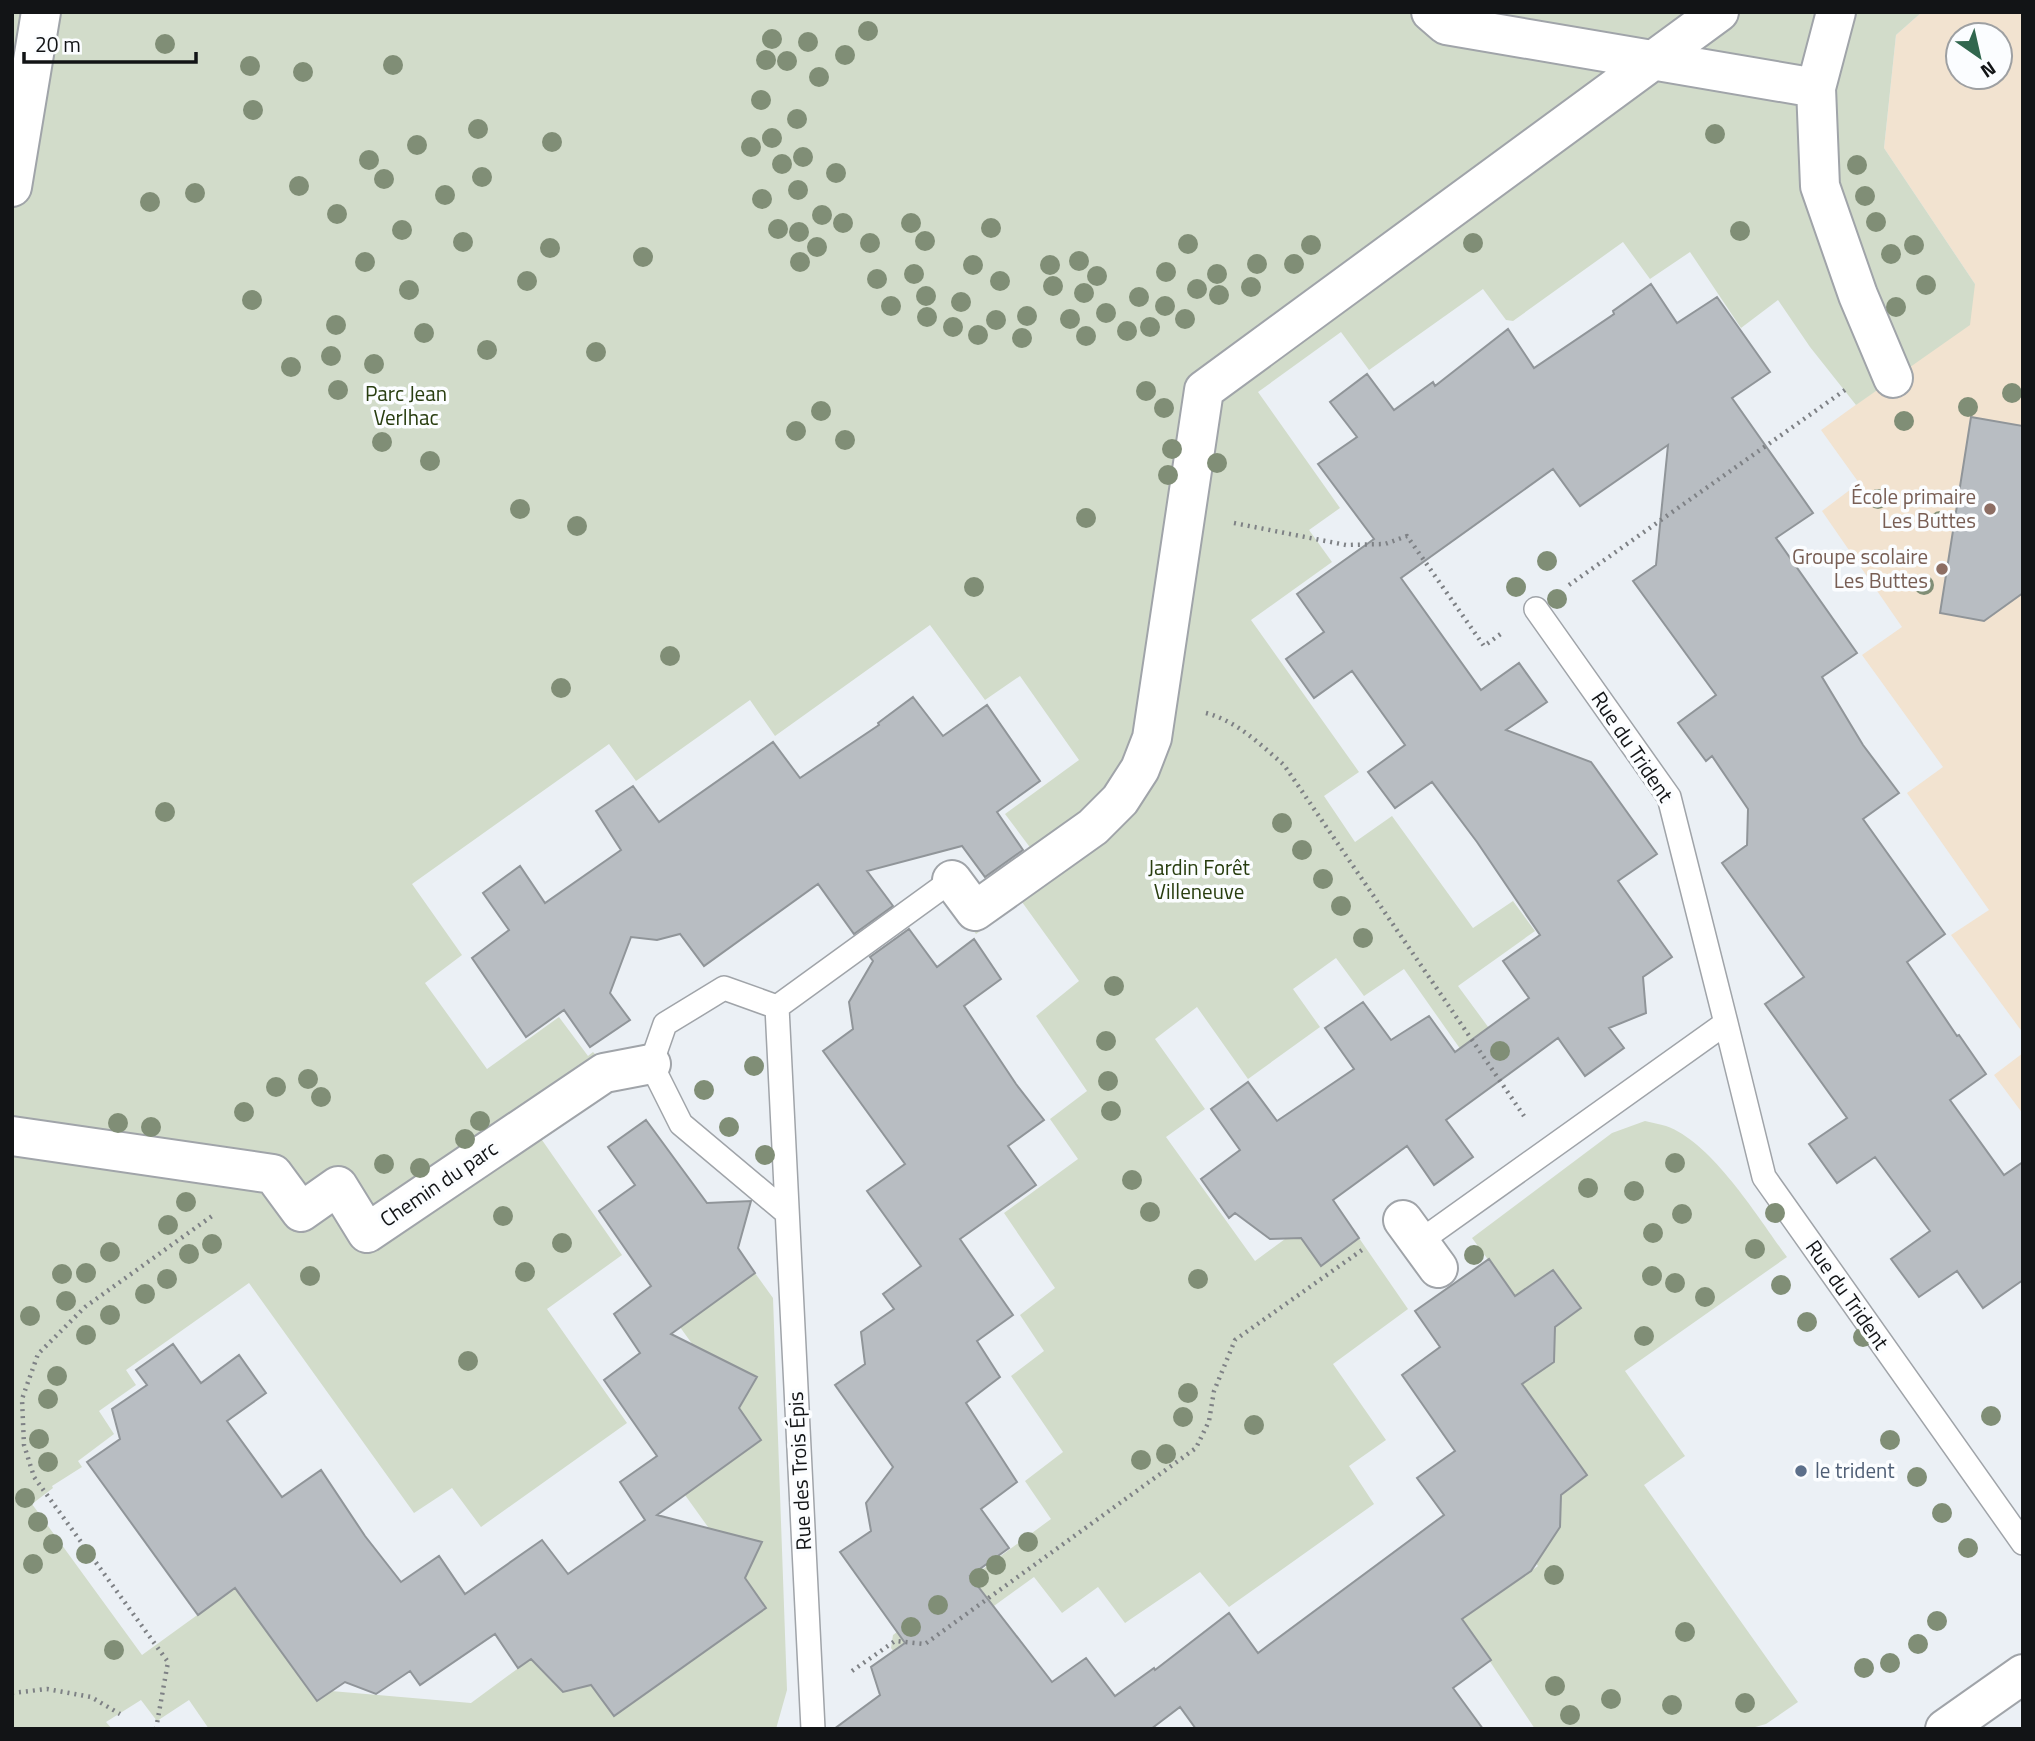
<svg xmlns="http://www.w3.org/2000/svg" width="2035" height="1741" viewBox="0 0 2035 1741" font-family="'Titillium Web',sans-serif">
<rect width="100%" height="100%" fill="#ebf0f5"/>
<!-- education -->
<path fill="#f2e3d0" fill-rule="evenodd" d="M1922,12H2023V1033L1951,935L1989,910L1907,793L1943,767L1862,655L1902,627L1822,511L1859,483L1821,430L1893,378L1975,284L1884,148L1896,35ZM1958,35H2000V77H1958Z
M2023,1053V1114L1994,1075Z"/>
<!-- green -->
<path fill="#d2dcca" d="M12,12H1922L1896,35L1884,148L1975,284L1970,325L1856,405L1810,347L1778,300L1741,328L1690,252L1650,279L1623,242L1513,321L1506,320L1483,289L1369,370L1341,332L1258,392L1340,508L1309,530L1332,562L1251,620L1359,772L1324,796L1355,842L1392,816L1473,928L1513,901L1535,931L1458,986L1497,1039L1487,1087L1404,969L1364,996L1336,958L1293,989L1320,1027L1248,1079L1197,1007L1155,1039L1205,1109L1166,1137L1255,1261L1296,1231L1321,1266L1359,1238L1408,1309L1333,1364L1386,1440L1349,1466L1374,1504L1229,1607L1200,1572L1125,1623L1098,1587L1062,1613L1034,1577L907,1669L891,1648L893,1635L1051,1519L1025,1481L1063,1452L1011,1376L1044,1351L1020,1315L1055,1288L1004,1213L1078,1159L1050,1119L1087,1091L1036,1016L1079,981L1022,902L976,934L951,902L981,882L984,886L1032,850L1005,814L1079,760L1020,676L985,700L930,625L775,736L750,700L636,781L609,744L412,884L462,955L425,983L487,1069L559,1017L588,1056L593,1052L596,1055L618,1085L542,1140L622,1255L547,1309L627,1423L481,1527L452,1488L414,1513L249,1283L126,1370L136,1385L99,1411L114,1434L78,1461L82,1467L52,1486L53,1488L32,1504L142,1655L236,1587L317,1701L331,1691L471,1703L558,1639L614,1716L689,1662L731,1559L685,1495L761,1440L680,1327L755,1273L773,1298L787,1690L776,1729H209L189,1700L157,1721L141,1700L106,1722L112,1729H12Z
M1645,1121C1652,1123 1660,1124 1666,1126C1712,1142 1759,1219 1787,1257L1625,1371L1685,1456L1644,1485L1798,1702L1766,1724L1748,1729H1535L1436,1581L1499,1594L1538,1566L1511,1530L1506,1362L1581,1308L1553,1270L1515,1296L1472,1238L1612,1133Z"/>
<!-- building -->
<path fill="#b8bdc2" stroke="#909599" stroke-width="2" d="M1651,284L1677,323L1717,297L1770,372L1732,398L1813,513L1776,538L1857,653L1822,677L1863,745L1899,793L1863,819L1945,934L1907,962L1957,1036L1959,1035L1986,1074L1950,1100L2004,1175L2023,1162V1280L1983,1308L1957,1271L1919,1297L1891,1259L1930,1231L1875,1157L1837,1183L1809,1144L1847,1118L1765,1004L1804,977L1722,863L1747,845L1748,809L1712,756L1706,761L1678,723L1716,695L1633,581L1656,565L1668,445L1580,506L1553,469L1401,578L1481,690L1519,663L1547,702L1506,730L1591,762L1657,854L1618,881L1672,957L1643,977L1646,1013L1609,1028L1624,1048L1585,1076L1558,1038L1446,1120L1473,1157L1434,1185L1407,1146L1333,1200L1359,1238L1321,1266L1301,1238L1270,1239L1235,1213L1229,1218L1201,1179L1240,1150L1211,1109L1248,1082L1277,1121L1354,1069L1325,1028L1363,1002L1391,1040L1429,1016L1455,1052L1529,998L1503,961L1540,935L1477,842L1432,782L1395,808L1368,772L1405,745L1352,671L1314,698L1286,659L1324,632L1297,594L1374,539L1318,464L1357,437L1330,402L1367,374L1394,410L1433,382L1435,386L1508,329L1534,368L1614,314L1613,311Z
M1971,417L2023,426V593L1984,621L1940,613Z
M913,697L943,736L987,705L1040,781L997,812L1023,850L985,877L962,846L867,871L893,906L854,934L818,884L704,966L680,934L657,940L631,937L610,993L630,1020L590,1047L564,1010L526,1037L472,958L509,930L483,893L520,866L545,903L621,850L596,811L633,786L659,822L773,742L800,778L879,725L878,723Z
M909,929L937,967L974,939L1001,979L964,1006L1016,1084L1044,1120L1008,1146L1036,1185L960,1239L1013,1315L977,1341L1000,1377L966,1403L1017,1482L981,1509L1009,1548L970,1576L1052,1682L1086,1658L1115,1696L1154,1668L1155,1670L1229,1613L1258,1653L1444,1515L1417,1478L1455,1451L1402,1375L1440,1347L1415,1311L1489,1259L1515,1296L1553,1270L1581,1308L1555,1327L1554,1362L1522,1384L1587,1475L1561,1495L1560,1527L1531,1571L1462,1619L1491,1660L1453,1688L1483,1729H1196L1180,1707L1151,1729H834L880,1695L871,1667L905,1643L840,1552L871,1531L866,1503L893,1467L835,1385L865,1364L861,1332L894,1309L883,1294L921,1266L867,1191L905,1164L823,1051L853,1029L849,1002L873,961L870,957Z
M646,1120L707,1203L751,1201L738,1248L755,1273L671,1334L757,1377L739,1408L761,1440L657,1515L762,1542L745,1578L766,1608L614,1716L591,1685L563,1692L531,1659L518,1668L495,1634L420,1685L410,1671L376,1694L345,1682L317,1701L235,1588L198,1615L87,1462L120,1439L112,1409L147,1385L136,1370L173,1344L201,1383L239,1355L266,1393L227,1421L282,1497L321,1470L365,1536L401,1582L439,1556L465,1594L542,1540L568,1574L645,1520L620,1482L657,1456L604,1380L640,1353L614,1314L651,1286L599,1211L635,1185L608,1147Z"/>
<g fill="none" stroke-linecap="round" stroke-linejoin="round">
<defs>
<path id="lane" d="M777,1007L724,988L665,1024L651,1064L681,1124L787,1213
M1726,1023L1764,1177L2023,1543
M1419,1242L1726,1023L1669,797L1536,609
M813,1729L777,1007L952,880"/>
<path id="street" d="M1431,12L1446,25L1816,88L1836,12
M1816,88L1820,186L1858,295L1893,378
M12,187L41,12
M952,880L975,911L1093,827L1120,800L1140,769L1152,738L1204,390L1719,12
M12,1136L273,1174L301,1212L338,1186L367,1233L604,1073L651,1064
M1403,1220L1438,1268
M1945,1729L2023,1674"/>
</defs>
<!-- lane casing -->
<use href="#lane" stroke="#a0a4a9" stroke-width="26"/>
<!-- street casing -->
<use href="#street" stroke="#a0a4a9" stroke-width="42"/>
<!-- path -->
<path stroke="#7e8185" stroke-width="4.5" stroke-dasharray="2 5" stroke-linecap="butt" d="M1234,523L1346,545L1385,544L1407,536L1484,646L1502,633
M1569,585L1845,390
M1206,713C1237,721 1261,745 1284,765L1524,1116
M852,1671L895,1641L925,1644L1196,1448L1209,1421L1214,1391L1235,1340L1362,1250
M12,1693L47,1689L91,1697L120,1714
M156,1729L168,1662L34,1477L24,1445L22,1399L38,1354L85,1307L212,1216"/>
<!-- lane -->
<use href="#lane" stroke="#fff" stroke-width="23"/>
<!-- street -->
<use href="#street" stroke="#fff" stroke-width="38"/>
</g>
<!-- trees -->
<g fill="#808e76">
<circle cx="868" cy="31" r="10"/>
<circle cx="772" cy="39" r="10"/>
<circle cx="808" cy="42" r="10"/>
<circle cx="165" cy="44" r="10"/>
<circle cx="845" cy="55" r="10"/>
<circle cx="766" cy="60" r="10"/>
<circle cx="787" cy="61" r="10"/>
<circle cx="393" cy="65" r="10"/>
<circle cx="250" cy="66" r="10"/>
<circle cx="303" cy="72" r="10"/>
<circle cx="819" cy="77" r="10"/>
<circle cx="761" cy="100" r="10"/>
<circle cx="253" cy="110" r="10"/>
<circle cx="797" cy="119" r="10"/>
<circle cx="478" cy="129" r="10"/>
<circle cx="1715" cy="134" r="10"/>
<circle cx="772" cy="138" r="10"/>
<circle cx="552" cy="142" r="10"/>
<circle cx="417" cy="145" r="10"/>
<circle cx="751" cy="147" r="10"/>
<circle cx="803" cy="157" r="10"/>
<circle cx="369" cy="160" r="10"/>
<circle cx="782" cy="164" r="10"/>
<circle cx="1857" cy="165" r="10"/>
<circle cx="836" cy="173" r="10"/>
<circle cx="482" cy="177" r="10"/>
<circle cx="384" cy="179" r="10"/>
<circle cx="299" cy="186" r="10"/>
<circle cx="798" cy="190" r="10"/>
<circle cx="195" cy="193" r="10"/>
<circle cx="445" cy="195" r="10"/>
<circle cx="1865" cy="196" r="10"/>
<circle cx="762" cy="199" r="10"/>
<circle cx="150" cy="202" r="10"/>
<circle cx="337" cy="214" r="10"/>
<circle cx="822" cy="215" r="10"/>
<circle cx="1876" cy="222" r="10"/>
<circle cx="843" cy="223" r="10"/>
<circle cx="911" cy="223" r="10"/>
<circle cx="991" cy="228" r="10"/>
<circle cx="778" cy="229" r="10"/>
<circle cx="402" cy="230" r="10"/>
<circle cx="1740" cy="231" r="10"/>
<circle cx="799" cy="232" r="10"/>
<circle cx="925" cy="241" r="10"/>
<circle cx="463" cy="242" r="10"/>
<circle cx="870" cy="243" r="10"/>
<circle cx="1473" cy="243" r="10"/>
<circle cx="1188" cy="244" r="10"/>
<circle cx="1311" cy="245" r="10"/>
<circle cx="1914" cy="245" r="10"/>
<circle cx="817" cy="247" r="10"/>
<circle cx="550" cy="248" r="10"/>
<circle cx="1891" cy="254" r="10"/>
<circle cx="643" cy="257" r="10"/>
<circle cx="1079" cy="261" r="10"/>
<circle cx="365" cy="262" r="10"/>
<circle cx="800" cy="262" r="10"/>
<circle cx="1257" cy="264" r="10"/>
<circle cx="1294" cy="264" r="10"/>
<circle cx="973" cy="265" r="10"/>
<circle cx="1050" cy="265" r="10"/>
<circle cx="1166" cy="272" r="10"/>
<circle cx="914" cy="274" r="10"/>
<circle cx="1217" cy="274" r="10"/>
<circle cx="1097" cy="276" r="10"/>
<circle cx="877" cy="279" r="10"/>
<circle cx="527" cy="281" r="10"/>
<circle cx="1000" cy="281" r="10"/>
<circle cx="1926" cy="285" r="10"/>
<circle cx="1053" cy="286" r="10"/>
<circle cx="1251" cy="287" r="10"/>
<circle cx="1197" cy="289" r="10"/>
<circle cx="409" cy="290" r="10"/>
<circle cx="1084" cy="293" r="10"/>
<circle cx="1219" cy="295" r="10"/>
<circle cx="926" cy="296" r="10"/>
<circle cx="1139" cy="297" r="10"/>
<circle cx="252" cy="300" r="10"/>
<circle cx="961" cy="302" r="10"/>
<circle cx="891" cy="306" r="10"/>
<circle cx="1165" cy="306" r="10"/>
<circle cx="1896" cy="307" r="10"/>
<circle cx="1106" cy="313" r="10"/>
<circle cx="1027" cy="316" r="10"/>
<circle cx="927" cy="317" r="10"/>
<circle cx="1070" cy="319" r="10"/>
<circle cx="1185" cy="319" r="10"/>
<circle cx="996" cy="320" r="10"/>
<circle cx="336" cy="325" r="10"/>
<circle cx="953" cy="327" r="10"/>
<circle cx="1150" cy="327" r="10"/>
<circle cx="1127" cy="331" r="10"/>
<circle cx="424" cy="333" r="10"/>
<circle cx="978" cy="335" r="10"/>
<circle cx="1086" cy="336" r="10"/>
<circle cx="1022" cy="338" r="10"/>
<circle cx="487" cy="350" r="10"/>
<circle cx="596" cy="352" r="10"/>
<circle cx="331" cy="356" r="10"/>
<circle cx="374" cy="364" r="10"/>
<circle cx="291" cy="367" r="10"/>
<circle cx="338" cy="390" r="10"/>
<circle cx="1146" cy="391" r="10"/>
<circle cx="2012" cy="393" r="10"/>
<circle cx="1968" cy="407" r="10"/>
<circle cx="1164" cy="408" r="10"/>
<circle cx="821" cy="411" r="10"/>
<circle cx="1904" cy="421" r="10"/>
<circle cx="796" cy="431" r="10"/>
<circle cx="845" cy="440" r="10"/>
<circle cx="382" cy="442" r="10"/>
<circle cx="1172" cy="449" r="10"/>
<circle cx="430" cy="461" r="10"/>
<circle cx="1217" cy="463" r="10"/>
<circle cx="1168" cy="475" r="10"/>
<circle cx="1878" cy="499" r="10"/>
<circle cx="520" cy="509" r="10"/>
<circle cx="1086" cy="518" r="10"/>
<circle cx="1940" cy="521" r="10"/>
<circle cx="577" cy="526" r="10"/>
<circle cx="1547" cy="561" r="10"/>
<circle cx="1924" cy="585" r="10"/>
<circle cx="974" cy="587" r="10"/>
<circle cx="1516" cy="587" r="10"/>
<circle cx="1557" cy="599" r="10"/>
<circle cx="670" cy="656" r="10"/>
<circle cx="561" cy="688" r="10"/>
<circle cx="165" cy="812" r="10"/>
<circle cx="1282" cy="823" r="10"/>
<circle cx="1302" cy="850" r="10"/>
<circle cx="1323" cy="879" r="10"/>
<circle cx="1341" cy="906" r="10"/>
<circle cx="1363" cy="938" r="10"/>
<circle cx="1114" cy="986" r="10"/>
<circle cx="1106" cy="1041" r="10"/>
<circle cx="1500" cy="1051" r="10"/>
<circle cx="754" cy="1066" r="10"/>
<circle cx="308" cy="1079" r="10"/>
<circle cx="1108" cy="1081" r="10"/>
<circle cx="276" cy="1087" r="10"/>
<circle cx="704" cy="1090" r="10"/>
<circle cx="321" cy="1097" r="10"/>
<circle cx="1111" cy="1111" r="10"/>
<circle cx="244" cy="1112" r="10"/>
<circle cx="480" cy="1121" r="10"/>
<circle cx="118" cy="1123" r="10"/>
<circle cx="151" cy="1127" r="10"/>
<circle cx="729" cy="1127" r="10"/>
<circle cx="465" cy="1139" r="10"/>
<circle cx="765" cy="1155" r="10"/>
<circle cx="1675" cy="1163" r="10"/>
<circle cx="384" cy="1164" r="10"/>
<circle cx="420" cy="1168" r="10"/>
<circle cx="1132" cy="1180" r="10"/>
<circle cx="1588" cy="1188" r="10"/>
<circle cx="1634" cy="1191" r="10"/>
<circle cx="186" cy="1202" r="10"/>
<circle cx="1150" cy="1212" r="10"/>
<circle cx="1775" cy="1213" r="10"/>
<circle cx="1682" cy="1214" r="10"/>
<circle cx="503" cy="1216" r="10"/>
<circle cx="168" cy="1225" r="10"/>
<circle cx="1653" cy="1233" r="10"/>
<circle cx="562" cy="1243" r="10"/>
<circle cx="212" cy="1244" r="10"/>
<circle cx="1755" cy="1249" r="10"/>
<circle cx="110" cy="1252" r="10"/>
<circle cx="189" cy="1254" r="10"/>
<circle cx="1474" cy="1255" r="10"/>
<circle cx="525" cy="1272" r="10"/>
<circle cx="86" cy="1273" r="10"/>
<circle cx="62" cy="1274" r="10"/>
<circle cx="310" cy="1276" r="10"/>
<circle cx="1652" cy="1276" r="10"/>
<circle cx="167" cy="1279" r="10"/>
<circle cx="1198" cy="1279" r="10"/>
<circle cx="1675" cy="1283" r="10"/>
<circle cx="1781" cy="1285" r="10"/>
<circle cx="145" cy="1294" r="10"/>
<circle cx="1705" cy="1297" r="10"/>
<circle cx="66" cy="1301" r="10"/>
<circle cx="110" cy="1315" r="10"/>
<circle cx="30" cy="1316" r="10"/>
<circle cx="1807" cy="1322" r="10"/>
<circle cx="86" cy="1335" r="10"/>
<circle cx="1644" cy="1336" r="10"/>
<circle cx="1863" cy="1337" r="10"/>
<circle cx="468" cy="1361" r="10"/>
<circle cx="57" cy="1376" r="10"/>
<circle cx="1188" cy="1393" r="10"/>
<circle cx="48" cy="1399" r="10"/>
<circle cx="1991" cy="1416" r="10"/>
<circle cx="1183" cy="1417" r="10"/>
<circle cx="1254" cy="1425" r="10"/>
<circle cx="39" cy="1439" r="10"/>
<circle cx="1890" cy="1440" r="10"/>
<circle cx="1166" cy="1454" r="10"/>
<circle cx="1141" cy="1460" r="10"/>
<circle cx="48" cy="1462" r="10"/>
<circle cx="1917" cy="1477" r="10"/>
<circle cx="25" cy="1498" r="10"/>
<circle cx="1942" cy="1513" r="10"/>
<circle cx="38" cy="1522" r="10"/>
<circle cx="1028" cy="1542" r="10"/>
<circle cx="53" cy="1544" r="10"/>
<circle cx="1968" cy="1548" r="10"/>
<circle cx="86" cy="1554" r="10"/>
<circle cx="33" cy="1564" r="10"/>
<circle cx="996" cy="1565" r="10"/>
<circle cx="1554" cy="1575" r="10"/>
<circle cx="979" cy="1578" r="10"/>
<circle cx="938" cy="1605" r="10"/>
<circle cx="1937" cy="1621" r="10"/>
<circle cx="911" cy="1627" r="10"/>
<circle cx="1685" cy="1632" r="10"/>
<circle cx="1918" cy="1644" r="10"/>
<circle cx="114" cy="1650" r="10"/>
<circle cx="1890" cy="1663" r="10"/>
<circle cx="1864" cy="1668" r="10"/>
<circle cx="1555" cy="1686" r="10"/>
<circle cx="1611" cy="1699" r="10"/>
<circle cx="1745" cy="1703" r="10"/>
<circle cx="1672" cy="1705" r="10"/>
<circle cx="1570" cy="1715" r="10"/>
</g>
<!-- markers -->
<g fill="#8d6e63" stroke="#fbfdff" stroke-width="2.5">
<circle cx="1990" cy="509" r="7"/>
<circle cx="1942" cy="569" r="7"/>
</g>
<circle fill="#5c6f8a" stroke="#fbfdff" stroke-width="2.5" cx="1801" cy="1471" r="7"/>
<g text-anchor="middle" stroke-width="7" stroke-linejoin="round" paint-order="stroke">
<!-- park labels -->
<g font-size="21" fill="#283d0f" stroke="#fbfdff">
<text x="406" y="401">Parc Jean<tspan x="406" dy="24">Verlhac</tspan></text>
<text x="1199" y="875">Jardin Forêt<tspan x="1199" dy="24">Villeneuve</tspan></text>
</g>
<!-- education labels -->
<g font-size="21" fill="#785e54" stroke="#fbfdff" text-anchor="end">
<text x="1976" y="504">École primaire<tspan x="1976" dy="24">Les Buttes</tspan></text>
<text x="1928" y="564">Groupe scolaire<tspan x="1928" dy="24">Les Buttes</tspan></text>
</g>
<!-- street labels -->
<g font-size="21" fill="#121416" stroke="#fbfdff">
<text transform="translate(1632 747) rotate(56)" y="7">Rue du Trident</text>
<text transform="translate(439 1184) rotate(-34)" y="7">Chemin du parc</text>
<text transform="translate(1847 1295) rotate(55)" y="7">Rue du Trident</text>
<text transform="translate(800 1471) rotate(-93)" y="7">Rue des Trois Épis</text>
</g>
<!-- service labels -->
<g font-size="21" fill="#4e5e75" stroke="#fbfdff" text-anchor="start">
<text x="1815" y="1478">le trident</text>
</g>
</g>
<!-- border -->
<rect width="2035" height="1741" fill="none" stroke="#121416" stroke-width="28"/>
<!-- north arrow -->
<g transform="translate(1979 56) rotate(146)"><circle r="33" fill="#fbfdff" stroke="#9ea0a2" stroke-width="2"/>
<path d="M0-5L12 26L0 18L-12 26Z" fill="#31674e"/>
<text y="-10" font-size="19" font-weight="bold" text-anchor="middle" fill="#121416">N</text>
</g>
<!-- scale -->
<path d="M24 52v10h172v-10" fill="none" stroke="#121416" stroke-width="3.5"/>
<text x="35" y="52" font-size="21" fill="#121416" stroke="#fbfdff" stroke-width="5" paint-order="stroke">20 m</text>
</svg>
